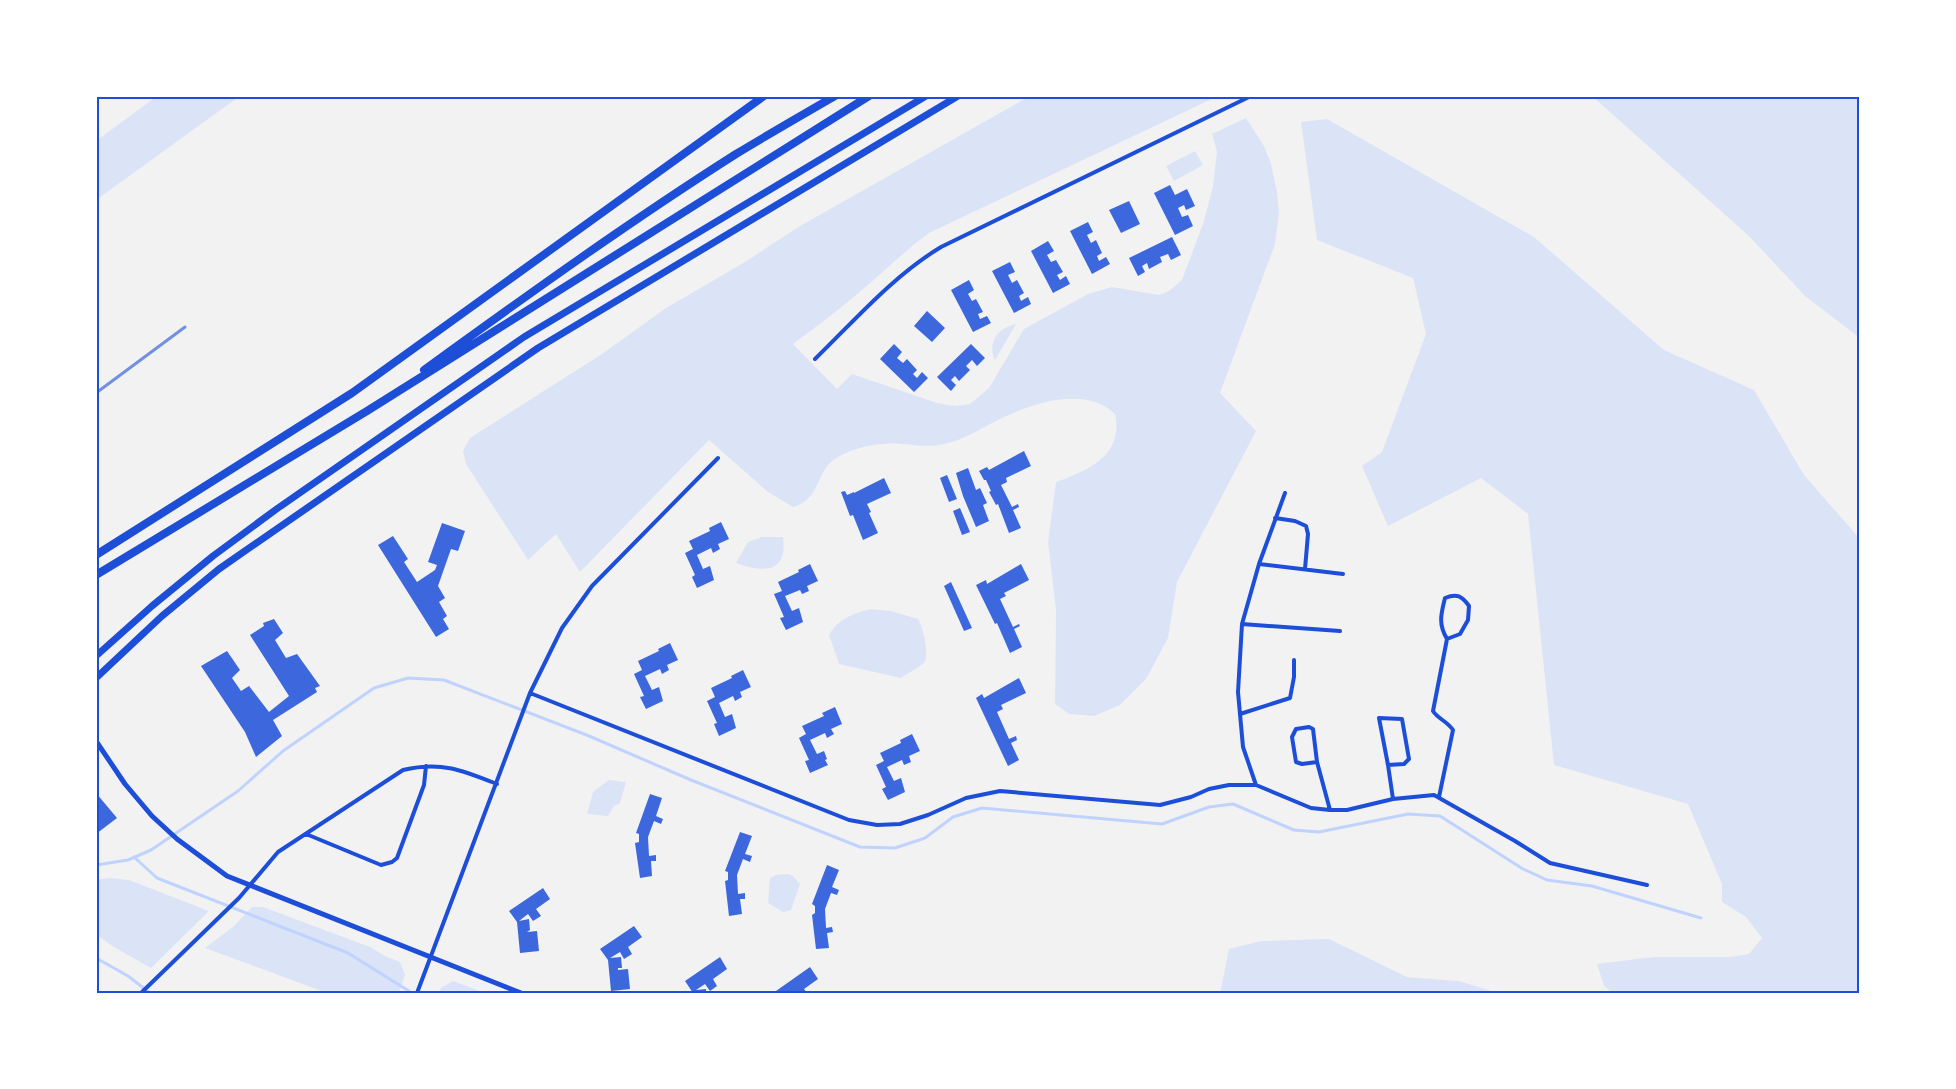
<svg xmlns="http://www.w3.org/2000/svg" width="1956" height="1089" viewBox="0 0 1956 1089" font-family="'Work Sans',sans-serif">
<rect width="100%" height="100%" fill="#f2f2f2"/>
<!-- green -->
<path fill="#dbe4f7" d="M157,96H240L96,200V141Z
M1030,96H1218L929,233C907,249 890,266 869,284C845,305 819,325 793,344L837,389L852,374L937,403L955,406L970,404L989,388L1024,329L1088,294L1112,287L1159,295L1169,291L1182,280L1204,221L1213,186L1217,152L1212,134L1246,118L1264,146L1271,164L1277,192L1279,213L1275,244L1220,393L1256,431L1177,582L1168,638L1146,679L1120,705L1094,716L1069,714L1055,704L1056,610L1048,542L1056,482C1089,470 1124,455 1115,414C1110,410 1106,406 1100,404C1073,392 1036,403 1011,414C986,424 966,441 939,445C927,447 916,445 903,444C883,442 858,446 840,456C814,468 823,499 793,507L768,492L709,440L580,572L556,534L528,560L466,464L463,451L470,438L602,354L666,308L745,262L800,226Z
M1592,96H1860V338L1805,296L1749,236Z
M1327,119L1534,237L1664,350L1754,390L1804,475L1860,539V993H1613L1604,986L1597,964L1653,957H1730L1749,954L1762,938L1746,917L1722,902V884L1688,804L1554,765L1528,514L1481,478L1388,526L1362,466L1382,452L1426,334L1413,278L1317,240L1301,122Z
M1195,151L1203,165L1174,181L1166,166Z
M1016,324L995,360C987,342 998,328 1016,324Z
M762,537H783C788,574 763,573 736,563L748,542Z
M870,609L891,611L918,619C923,627 929,653 925,661C923,666 906,674 901,678L839,664L829,635C838,619 852,614 870,609Z
M609,780L626,782L620,803L614,806L608,816L587,814L593,792Z
M788,874L793,876L800,884L791,910L783,912L768,903L770,878L776,875Z
M110,878L129,880L209,911L151,968L112,946L96,934V880Z
M252,907H263L370,947L385,956L400,962L405,975L399,993H327L205,948L233,927Z
M1329,939L1407,977L1459,981L1498,993H1220L1229,949L1261,941Z
M453,981L485,993H439L441,988Z"/>
<g fill="none" stroke-linecap="round" stroke-linejoin="round">
<!-- stream -->
<path stroke="#bfd3fe" stroke-width="3" d="M134,857L157,878L348,953L412,993
M96,865L128,860L151,850L238,791L283,751L374,688L408,678L444,680L589,736L691,780L860,847L895,848L925,838L953,817L982,808L1162,824L1209,807L1233,804L1294,830L1319,832L1408,814L1440,816L1523,869L1547,880L1592,886L1701,918
M96,958L128,976L150,993"/>
</g>
<!-- building -->
<path fill="#3d67dc" d="M1170,185L1175,195L1187,189L1195,206L1186,210L1184,205L1178,208L1182,217L1188,215L1193,226L1175,235L1154,193Z
M1129,201L1140,224L1121,233L1109,210Z
M1088,222L1093,232L1087,235L1091,243L1096,240L1102,253L1097,256L1099,261L1106,257L1110,264L1092,274L1070,231Z
M1172,237L1181,255L1171,260L1168,254L1160,257L1162,262L1149,269L1147,263L1142,266L1145,272L1138,276L1129,258Z
M1048,241L1054,251L1047,255L1051,262L1056,260L1063,272L1057,275L1060,280L1066,276L1070,284L1053,293L1031,251Z
M1010,262L1015,272L1008,275L1012,283L1017,280L1024,293L1019,296L1021,301L1028,297L1031,304L1014,313L992,271Z
M969,280L974,290L968,294L972,301L976,299L983,312L978,314L980,319L987,316L991,323L973,332L951,290Z
M927,311L945,328L932,342L914,326Z
M894,344L902,352L897,358L903,363L907,359L917,370L913,374L917,378L922,372L928,378L914,392L880,359Z
M971,344L985,358L977,366L972,360L966,366L970,370L959,381L955,376L951,380L956,385L951,391L937,377Z
M1024,451L1031,466L1006,478L1007,482L1001,485L1012,507L1018,504L1019,507L1013,510L1021,528L1009,533L998,504L996,505L989,492L991,491L986,480H984L979,471L987,467L989,470Z
M968,468L976,490L980,488L987,503L983,505L989,521L976,527L963,496L956,473Z
M947,475L957,499L949,502L940,478Z
M884,478L891,493L867,504L871,512L869,513L878,533L863,540L853,515L850,516L841,492L845,491L847,495L854,492V493Z
M960,508L970,532L962,535L953,511Z
M721,522L729,539L718,544L720,549L713,553L711,548L697,555L703,569L710,566L714,580L697,588L692,577L695,575L685,553L693,549L689,541L710,531L709,528Z
M442,523L465,531L458,551L451,549L438,586L445,598L439,602L447,616L443,619L449,629L436,637L378,545L393,536L408,559L404,562L417,582L435,570L437,565L428,562Z
M810,564L818,581L807,586L809,591L802,594L800,590L785,596L792,611L799,608L803,622L786,630L780,618L784,617L774,594L782,591L778,582L799,572L798,570Z
M1021,564L1029,580L1004,593L1006,596L1000,599L1013,627L1019,624L1020,626L1014,629L1022,647L1010,653L997,623L995,624L976,585L986,580L987,584Z
M951,582L972,628L964,631L944,586Z
M274,619L283,633L275,640L286,658L297,654L320,686L315,688L317,692L273,720L282,736L256,757L245,732L201,666L227,651L240,670L232,678L241,691L249,686L269,712L289,696L250,635L264,626L263,623Z
M670,643L678,660L667,665L669,670L662,674L660,669L645,676L652,690L659,687L663,701L646,709L640,697L644,696L634,674L642,670L638,661L659,651L658,649Z
M743,670L751,687L740,692L742,697L735,701L733,696L719,703L725,717L732,714L736,728L719,736L714,724L717,723L707,701L715,697L711,688L732,678L731,676Z
M1019,678L1026,693L1001,705L1003,709L997,712L1009,739L1016,736L1017,740L1011,743L1019,760L1008,766L976,698L982,694L984,698Z
M835,707L842,724L831,729L834,734L827,738L825,733L810,740L817,754L824,751L827,759L825,760L828,765L810,773L805,761L809,760L799,738L806,734L802,726L824,716L822,713Z
M912,734L920,751L909,756L911,762L904,765L902,760L887,767L894,781L901,778L905,792L888,800L882,789L886,787L876,765L884,761L880,753L901,743L900,740Z
M96,793L117,818L96,834Z
M650,794L662,798L656,816L663,819L661,824L654,821L648,837L649,856L656,855V861H651L652,876L640,878L635,843L639,842V834L636,833Z
M740,832L752,836L745,854L752,856L750,862L743,859L737,875L738,894L745,893V899H740L742,914L729,916L725,881L728,880V872L725,871Z
M827,865L839,870L832,887L839,890L837,895L831,893L825,909L826,928L832,927L833,932L827,933L829,948L816,949L812,915L815,913V906L812,904Z
M543,888L550,899L536,909L541,916L533,921L528,914L519,921L529,919L530,930L527,932L537,931L539,951L520,953L517,922L509,911Z
M634,926L642,937L628,947L632,954L624,959L620,952L610,958L621,957L622,968H618V970L628,969L630,989L611,991L608,960L600,949Z
M720,957L727,969L713,979L717,986L710,991L705,984L696,990L706,989V993H693L685,981Z
M810,967L818,979L804,989L807,993H778L776,991Z"/>
<g fill="none" stroke-linecap="round" stroke-linejoin="round">
<!-- minor -->
<path stroke="#1d4ed8" stroke-width="4" d="M815,359C855,320 893,276 941,247L1251,96
M1275,518L1295,521L1306,526L1308,534L1305,569
M1259,564L1343,574
M1242,624L1340,631
M530,693L849,820L877,825L900,824L928,815L966,798L1000,791L1160,805L1191,797L1209,789L1229,785H1256L1311,808L1330,810H1347L1393,799L1434,795L1515,841L1550,863L1647,885
M1240,714L1290,698L1294,677V660
M1379,718L1402,719L1409,759L1404,764L1388,765Z
M1317,762L1302,764L1296,762L1292,737L1296,729L1309,727L1313,729L1317,762L1330,810
M1388,765L1393,799
M1256,785L1243,747L1238,692L1242,624L1259,564L1285,493
M1439,797L1453,730C1447,721 1438,719 1433,711L1447,639L1460,634L1468,620L1469,606C1462,596 1457,593 1445,598C1441,614 1438,624 1447,639
M306,834L381,865L392,862L397,858L424,785L426,766
M141,993L239,898L278,852L403,770C441,761 462,770 497,784
M417,993L530,693L562,628L592,586L718,458"/>
<!-- tertiary -->
<path stroke="#1d4ed8" stroke-width="5" d="M96,741L125,784L152,816L177,839L227,876L521,993"/>
<!-- trunk -->
<path stroke="#1d4ed8" stroke-width="7" d="M96,656L152,606L213,556L278,508L524,337L926,96
M96,678L162,616L219,569L538,348L958,96"/>
<!-- motorway -->
<path stroke="#1d4ed8" stroke-width="8" d="M424,370C526,296 629,222 736,154C769,134 802,115 835,96
M96,555L352,393L764,96
M96,575L367,411L869,96"/>
<!-- rail -->
<path stroke="#7290e2" stroke-width="3" d="M96,393L185,327"/>
</g>
<!-- border -->
<rect width="1956" height="1089" fill="none" stroke="#ffffff" stroke-width="195"/>
<rect x="98" y="98" width="1760" height="894" fill="none" stroke="#1d4ed8" stroke-width="2"/>
</svg>
